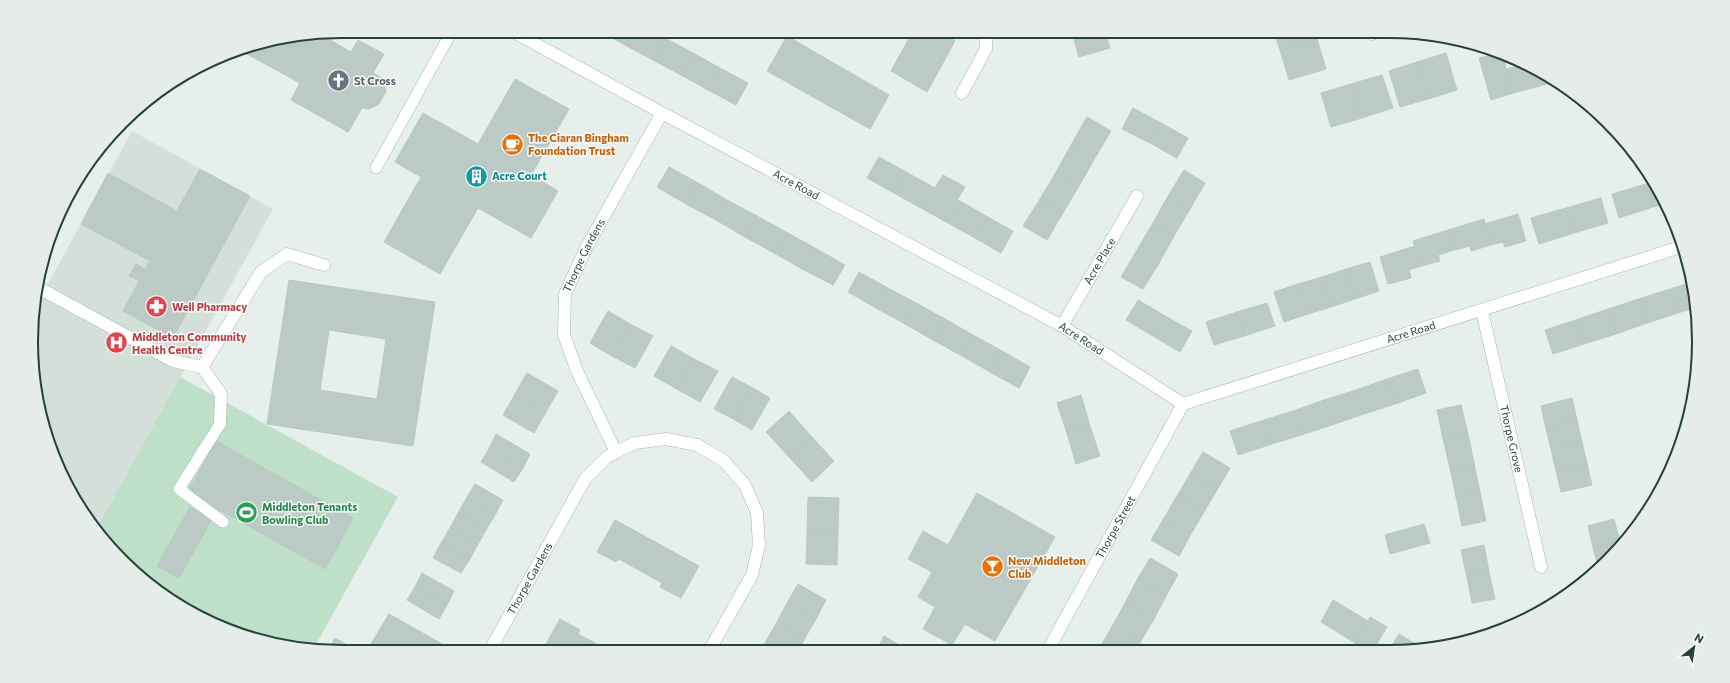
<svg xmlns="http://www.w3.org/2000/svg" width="1730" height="683" viewBox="0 0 1730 683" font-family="Commissioner,sans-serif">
<rect width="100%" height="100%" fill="#e6efeb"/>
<!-- built -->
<path fill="#d4dfda" d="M132,131L273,209L97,528L83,514L55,461L37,402L34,309Z"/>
<!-- green -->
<path fill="#bfe0c8" d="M180,377L398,497L314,648L261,641L204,620L153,588L97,528Z"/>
<!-- building -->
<path fill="#bbcac4" stroke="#b8c9c2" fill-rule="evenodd" d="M601,31H633L625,45Z
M633,31H653L665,38L653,60L625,45Z
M913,31H937L955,41L927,92L891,71Z
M1071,31H1090L1073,36Z
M1090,31H1105L1110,48L1079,57L1073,36Z
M1274,31H1314L1317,39L1280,50Z
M320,34L351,52L358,40L384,54L373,73L382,78L386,91L379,104L369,109L362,108L348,132L291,100L300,83L245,53L249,46Z
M787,36L889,95L870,129L767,71Z
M665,38L693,53L681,75L653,60Z
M1317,39L1326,69L1289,80L1280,50Z
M693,53L720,68L708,90L681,75Z
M1446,53L1457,90L1428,99L1417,62Z
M1499,53L1502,54L1513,93L1491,100L1479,58Z
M1417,62L1428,99L1400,107L1389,71Z
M1527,64L1549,77L1551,83L1513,93L1506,69Z
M720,68L748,83L736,105L708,90Z
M1382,75L1393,108L1362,118L1351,84Z
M1549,77L1556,82L1551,83Z
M515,79L569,109L531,175L558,191L531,238L478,208L440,274L384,242L421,177L395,162L423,113L478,144Z
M1351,84L1362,118L1331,127L1321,93Z
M1133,108L1161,123L1150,143L1122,129Z
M1087,117L1111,131L1095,158L1071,145Z
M1161,123L1188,138L1177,158L1150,143Z
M1071,145L1095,158L1079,186L1056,172Z
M879,157L906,172L894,193L867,178Z
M669,167L698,183L686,204L657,187Z
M200,169L250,196L173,338L123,311L139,281L129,276L136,264L145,269L150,261L81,224L108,173L177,211Z
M1184,170L1205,183L1190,209L1168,196Z
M906,172L933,187L921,208L894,193Z
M1056,172L1079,186L1063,213L1040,199Z
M943,175L965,187L957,200L960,201L948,223L921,208L933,187L935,188Z
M1654,182L1665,204L1653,207L1646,184Z
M698,183L727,200L716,220L686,204Z
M1646,184L1653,207L1619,218L1612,194Z
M1168,196L1190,209L1174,236L1153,223Z
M1601,198L1608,223L1574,233L1566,208Z
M1040,199L1063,213L1047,240L1023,226Z
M727,200L757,216L745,237L716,220Z
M960,201L986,216L975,238L948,223Z
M1566,208L1574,233L1539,244L1531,218Z
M1518,214L1526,241L1505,247L1503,242L1491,245L1485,224Z
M757,216L786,232L774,253L745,237Z
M986,216L1013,231L1001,253L975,238Z
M1484,219L1491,245L1471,251L1470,246L1454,250L1448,230Z
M1153,223L1174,236L1159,263L1137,250Z
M1448,230L1454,250L1438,255L1440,261L1421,266L1413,241Z
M786,232L815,248L804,270L774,253Z
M1415,246L1421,266L1409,270L1411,278L1388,284L1380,257Z
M815,248L845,265L833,285L804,270Z
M1137,250L1159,263L1143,289L1121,277Z
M1370,262L1379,291L1355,299L1346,269Z
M1346,269L1355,299L1331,307L1322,277Z
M859,272L888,288L876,308L848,292Z
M1322,277L1331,307L1308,314L1298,284Z
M289,280L435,302L413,446L267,424ZM329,330L386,339L377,399L320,390Z
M1692,282L1697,307L1678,313L1670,289Z
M1298,284L1308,314L1284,322L1274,292Z
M888,288L916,303L905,324L876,308Z
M1670,289L1678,313L1647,323L1639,299Z
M1639,299L1647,323L1616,334L1608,309Z
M1138,300L1165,316L1153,336L1126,320Z
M916,303L945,319L933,340L905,324Z
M1267,303L1275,326L1244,336L1237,312Z
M1608,309L1616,334L1584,344L1576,320Z
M608,311L630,324L612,356L590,343Z
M1237,312L1244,336L1214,345L1206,322Z
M1165,316L1192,331L1180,352L1153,336Z
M945,319L973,335L962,356L933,340Z
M1576,320L1584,344L1553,354L1545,330Z
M630,324L653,336L635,368L612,356Z
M973,335L1002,351L990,372L962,356Z
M671,346L694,359L677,389L654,376Z
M1002,351L1030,367L1019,388L990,372Z
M694,359L718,371L700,402L677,389Z
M1418,369L1426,393L1395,404L1387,379Z
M527,373L558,391L546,412L515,394Z
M732,377L751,387L733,419L714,409Z
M1387,379L1395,404L1364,414L1356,390Z
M751,387L770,398L752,430L733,419Z
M1356,390L1364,414L1332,425L1324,400Z
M515,394L546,412L534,433L503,415Z
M1081,395L1090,426L1067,433L1057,403Z
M1572,398L1577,420L1546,428L1541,406Z
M1324,400L1332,425L1301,435L1293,411Z
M1461,405L1468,434L1443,439L1437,410Z
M789,411L811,436L789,457L766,432Z
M1293,411L1301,435L1269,445L1261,421Z
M1577,420L1582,442L1551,449L1546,428Z
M1261,421L1269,445L1238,455L1230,431Z
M1090,426L1100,456L1076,464L1067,433Z
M496,434L530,454L523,468L489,449Z
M1468,434L1474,463L1450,468L1443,439Z
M811,436L834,461L812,482L789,457Z
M216,441L353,518L325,569L188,492Z
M1582,442L1587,464L1556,471L1551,449Z
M489,449L523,468L514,482L481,462Z
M1203,452L1230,468L1217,490L1190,474Z
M1474,463L1480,492L1456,497L1450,468Z
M1587,464L1592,485L1561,492L1556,471Z
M1190,474L1217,490L1204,512L1177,496Z
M475,484L503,500L495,515L466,499Z
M1480,492L1486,521L1462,526L1456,497Z
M977,493L1055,537L995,641L965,624L952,645L923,629L935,607L918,597L932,572L908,559L923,531L948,545Z
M1177,496L1204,512L1191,534L1164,518Z
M808,497L839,498L838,532L807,531Z
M466,499L495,515L486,530L458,513Z
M190,507L212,519L179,578L157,566Z
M458,513L486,530L478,544L450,528Z
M1164,518L1191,534L1179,556L1151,540Z
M1614,519L1620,542L1593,548L1588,526Z
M615,520L699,566L681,598L660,587L662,583L619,559L616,562L597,552Z
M1424,524L1430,543L1390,554L1385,535Z
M450,528L478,544L470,559L441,543Z
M807,531L838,532L837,565L806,564Z
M1620,542V544L1599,569L1593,548Z
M441,543L470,559L461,573L433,558Z
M1484,545L1489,572L1467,577L1461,550Z
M1150,558L1178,574L1166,596L1137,580Z
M1489,572L1495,599L1472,603L1467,577Z
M422,573L454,591L447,605L415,587Z
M1137,580L1166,596L1154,619L1125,603Z
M798,584L826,600L816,619L787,603Z
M415,587L447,605L439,619L407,600Z
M1333,600L1368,621L1355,643L1321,622Z
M787,603L816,619L805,638L777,622Z
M1125,603L1154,619L1141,641L1113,625Z
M1538,612L1526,620L1517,623L1516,617Z
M389,614L444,645L440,652H385L371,644Z
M1370,617L1387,627L1374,649H1362L1354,645Z
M560,619L580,630L578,634L610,651H542Z
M777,622L805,638L798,651H783L766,641Z
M1113,625L1141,641L1136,650H1105L1100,647Z
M1399,634L1416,644L1412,649H1390Z
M884,636L909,651H876Z
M335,638L359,652L329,650Z
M766,641L783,651H761Z"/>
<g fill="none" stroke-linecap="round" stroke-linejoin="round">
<defs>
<path id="lane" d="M376,168L452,31
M220,424L179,489L223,522"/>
<g id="street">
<path id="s1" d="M512,31L662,113L1062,326L1183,404L1684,246"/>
<path d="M1371,34L1381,31"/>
<path d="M962,93L986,49V31"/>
<path d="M37,287L173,361L202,367L261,272L287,254L324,265"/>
<path id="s2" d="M1482,311L1541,567"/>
<path id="s3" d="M1062,326L1137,196"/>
<path d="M202,367L221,394L220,424"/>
<path id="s4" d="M616,452L577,371L564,335L565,294L586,248L662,113"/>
<path id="s5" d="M1048,650L1183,404"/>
<path id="s6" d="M489,652L585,479L607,457L616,452L635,443L666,439L697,445L724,461L745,485L757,513L759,545L752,575L709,651"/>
</g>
</defs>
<!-- lane casing -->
<use href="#lane" stroke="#a8b8b2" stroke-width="12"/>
<!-- street casing -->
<use href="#street" stroke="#a8b8b2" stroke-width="13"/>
<!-- lane -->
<use href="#lane" stroke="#fff" stroke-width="11"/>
<!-- street -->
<use href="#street" stroke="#fff" stroke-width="12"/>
</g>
<!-- icons -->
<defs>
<symbol id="church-disc" viewBox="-11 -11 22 22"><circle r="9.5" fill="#6b7280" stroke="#f7fbf9"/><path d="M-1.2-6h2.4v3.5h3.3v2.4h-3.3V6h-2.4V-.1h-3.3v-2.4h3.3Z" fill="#fff"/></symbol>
<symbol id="cafe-disc" viewBox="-11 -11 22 22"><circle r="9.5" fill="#e8710a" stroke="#f7fbf9"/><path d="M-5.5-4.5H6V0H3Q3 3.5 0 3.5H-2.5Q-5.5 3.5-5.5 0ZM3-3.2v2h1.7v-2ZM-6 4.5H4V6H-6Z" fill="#fff"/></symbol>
<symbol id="building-disc" viewBox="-11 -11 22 22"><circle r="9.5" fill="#0f9aa8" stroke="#f7fbf9"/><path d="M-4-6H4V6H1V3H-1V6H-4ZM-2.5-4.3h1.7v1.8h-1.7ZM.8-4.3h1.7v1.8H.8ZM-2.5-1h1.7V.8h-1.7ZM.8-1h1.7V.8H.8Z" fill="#fff"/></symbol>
<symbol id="pharmacy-disc" viewBox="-11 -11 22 22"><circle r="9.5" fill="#e0444e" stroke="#f7fbf9"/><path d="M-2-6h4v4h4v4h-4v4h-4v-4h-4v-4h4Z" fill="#fff"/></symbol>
<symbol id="hospital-disc" viewBox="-11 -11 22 22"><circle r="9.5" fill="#e0444e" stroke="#f7fbf9"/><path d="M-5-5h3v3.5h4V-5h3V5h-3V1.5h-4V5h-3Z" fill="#fff"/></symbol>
<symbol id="stadium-disc" viewBox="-11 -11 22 22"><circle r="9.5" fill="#2e9e5b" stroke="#f7fbf9"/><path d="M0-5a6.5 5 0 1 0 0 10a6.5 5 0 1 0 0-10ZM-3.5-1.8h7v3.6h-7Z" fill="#fff"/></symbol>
<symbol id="bar-disc" viewBox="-11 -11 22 22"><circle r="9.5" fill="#e8710a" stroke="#f7fbf9"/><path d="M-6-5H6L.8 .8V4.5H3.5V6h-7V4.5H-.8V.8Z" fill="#fff"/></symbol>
</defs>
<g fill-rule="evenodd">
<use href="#church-disc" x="326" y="68" width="25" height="25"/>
<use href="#cafe-disc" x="500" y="132" width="25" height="25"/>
<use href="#building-disc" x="464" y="164" width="25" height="25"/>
<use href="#pharmacy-disc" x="144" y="294" width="25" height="25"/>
<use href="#hospital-disc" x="104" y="330" width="25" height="25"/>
<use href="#stadium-disc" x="234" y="500" width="25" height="25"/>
<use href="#bar-disc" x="980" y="554" width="25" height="25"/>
</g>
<g text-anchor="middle" stroke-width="3" stroke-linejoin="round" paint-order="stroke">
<!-- worship labels -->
<g font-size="11" font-weight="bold" fill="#5b616d" stroke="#f7fbf9" text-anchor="start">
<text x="354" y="85">St Cross</text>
</g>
<!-- food labels -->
<g font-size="11" font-weight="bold" fill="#c56008" stroke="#f7fbf9" text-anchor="start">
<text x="528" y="142">The Ciaran Bingham<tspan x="528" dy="13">Foundation Trust</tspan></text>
<text x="1008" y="565">New Middleton<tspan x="1008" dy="13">Club</tspan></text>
</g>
<!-- culture labels -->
<g font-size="11" font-weight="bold" fill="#0d838f" stroke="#f7fbf9" text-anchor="start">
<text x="492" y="180">Acre Court</text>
</g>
<!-- street labels -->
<g font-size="11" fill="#24423a" stroke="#f7fbf9">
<text dy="4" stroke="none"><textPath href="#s1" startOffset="323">Acre Road</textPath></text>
<text dy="4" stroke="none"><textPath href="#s4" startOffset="212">Thorpe Gardens</textPath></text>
<text dy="4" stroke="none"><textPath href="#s3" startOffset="75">Acre Place</textPath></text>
<text dy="4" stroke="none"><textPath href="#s1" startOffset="1007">Acre Road</textPath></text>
<text dy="4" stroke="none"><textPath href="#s1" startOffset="647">Acre Road</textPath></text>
<text dy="4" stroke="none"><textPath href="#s2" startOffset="131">Thorpe Grove</textPath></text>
<text dy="4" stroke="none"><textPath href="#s5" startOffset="140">Thorpe Street</textPath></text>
<text dy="4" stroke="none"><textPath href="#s6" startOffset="84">Thorpe Gardens</textPath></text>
</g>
<!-- health labels -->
<g font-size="11" font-weight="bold" fill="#be3a42" stroke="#f7fbf9" text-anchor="start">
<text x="172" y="311">Well Pharmacy</text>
<text x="132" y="341">Middleton Community<tspan x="132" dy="13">Health Centre</tspan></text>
</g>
<!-- leisure labels -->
<g font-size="11" font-weight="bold" fill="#27864d" stroke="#f7fbf9" text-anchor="start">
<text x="262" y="511">Middleton Tenants<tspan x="262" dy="13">Bowling Club</tspan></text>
</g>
</g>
<!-- crop -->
<path d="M0 0H1730V683H0ZM341 38H1389A303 303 0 0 1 1692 341V342A303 303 0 0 1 1389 645H341A303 303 0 0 1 38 342V341A303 303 0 0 1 341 38Z" fill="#e6ecea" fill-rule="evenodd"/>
<path fill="none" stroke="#24423a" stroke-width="2" d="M341 38H1389A303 303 0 0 1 1692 341V342A303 303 0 0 1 1389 645H341A303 303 0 0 1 38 342V341A303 303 0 0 1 341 38Z"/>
<!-- north arrow -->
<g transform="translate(1694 647) rotate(30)" stroke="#f7fbf9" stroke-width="3" paint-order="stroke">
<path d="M0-3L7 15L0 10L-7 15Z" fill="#24423a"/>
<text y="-6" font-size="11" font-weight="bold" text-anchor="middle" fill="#24423a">N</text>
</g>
</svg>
